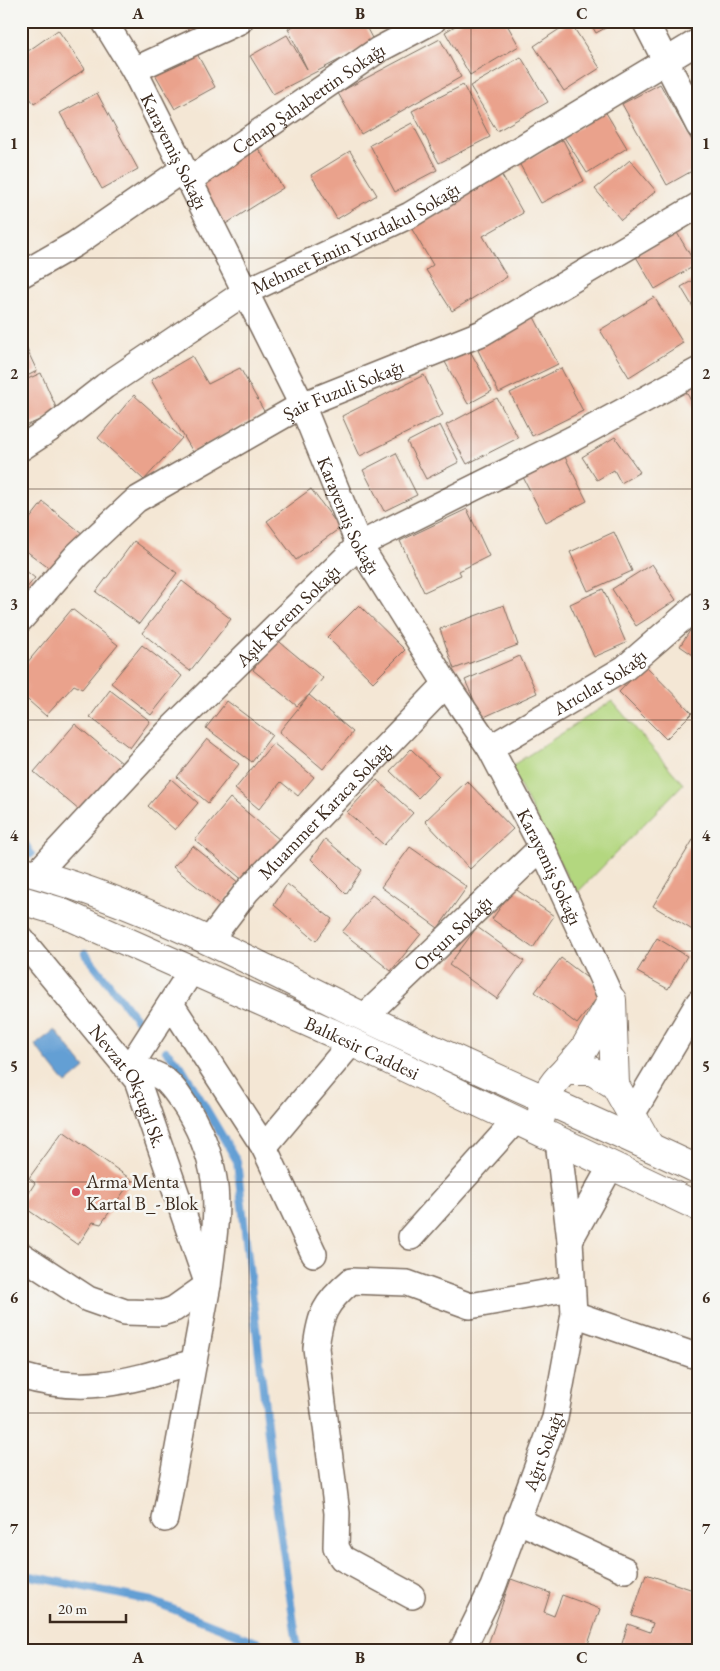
<svg xmlns="http://www.w3.org/2000/svg" width="720" height="1671" viewBox="0 0 720 1671" font-family="'EB Garamond',serif">
<rect width="100%" height="100%" fill="#f6f6f2"/>
<filter id="ink" filterUnits="userSpaceOnUse"><feTurbulence type="fractalNoise" baseFrequency=".02" numOctaves="2"/><feDisplacementMap in="SourceGraphic" scale="10" xChannelSelector="R" yChannelSelector="G"/><feConvolveMatrix kernelMatrix="1 2 1 2 8 2 1 2 1" color-interpolation-filters="sRGB"/></filter>
<filter id="wash" filterUnits="userSpaceOnUse"><feTurbulence type="fractalNoise" baseFrequency=".0096" numOctaves="4" result="noise"/><feDisplacementMap in="SourceGraphic" scale="20" xChannelSelector="R" yChannelSelector="G"/><feGaussianBlur stdDeviation="1.12" result="paint"/><feColorMatrix in="noise" values="0 0 0 0 0 0 0 0 0 0 0 0 0 0 0 0 0 1.4 0 .05"/><feComposite in="paint" operator="in"/></filter>
<g filter="url(#wash)">
<rect width="100%" height="100%" fill="#f4e7d5"/>
<!-- green -->
<path fill="#b3d77f" stroke="#77804e" d="M612,701L683,784L576,894L510,767Z"/>
<!-- water -->
<path fill="#649fd4" stroke="#506479" d="M55,1030L85,1068L66,1084L35,1045Z"/>
<g fill="none" stroke-linecap="round" stroke-linejoin="round">
<!-- stream -->
<path stroke="#649fd4" stroke-width="8" d="M21,837L31,854
M85,953L140,1024
M166,1051L181,1066L237,1161L276,1503L298,1650
M21,1574L152,1601L277,1650"/>
</g>
<g id="blocks">
<!-- building -->
<path fill="#eaa28c" d="M184,21H221L192,36Z
M302,21H363L374,42L273,94L250,56L287,35L307,69L288,29Z
M463,21H505L519,46L470,75L445,32Z
M589,21H618L596,33Z
M570,22L600,68L564,91L534,46Z
M58,30L85,69L34,104L21,84V56Z
M440,39L461,77L361,134L338,93Z
M196,52L215,87L175,109L155,74Z
M521,57L548,102L497,131L470,86Z
M660,84L699,153V167L667,185L622,104Z
M463,85L490,137L439,163L412,111Z
M97,93L138,169L102,189L60,113Z
M605,111L627,148L587,173L564,137Z
M412,123L437,170L395,192L370,145Z
M563,140L584,181L541,203L519,163Z
M256,145L283,188L224,225L197,182Z
M350,151L377,195L337,219L311,175Z
M630,160L656,191L621,220L595,189Z
M501,174L523,213L483,236L507,277L452,311L426,270L433,265L410,226Z
M676,231L696,265L655,289L635,255Z
M699,277V317L681,287Z
M654,297L683,343L629,377L600,330Z
M534,317L558,364L499,393L476,346Z
M21,337L37,371L21,379Z
M469,349L492,391L468,404L445,362Z
M192,356L208,384L240,368L265,413L193,452L151,380Z
M561,368L583,411L532,436L510,393Z
M41,373L58,412L21,428V382Z
M424,375L443,415L360,456L342,416Z
M699,382V415L685,390Z
M134,395L182,438L144,480L98,438Z
M497,398L518,438L467,464L446,425Z
M440,425L459,462L426,479L407,442Z
M615,437L640,472L621,483L614,470L597,480L582,457Z
M396,453L417,495L384,511L363,470Z
M564,455L587,501L546,522L523,477Z
M311,489L340,528L296,560L267,521Z
M43,502L83,534L54,572L21,547V530Z
M467,509L489,556L459,571L461,575L424,592L400,541Z
M614,532L632,571L588,591L570,552Z
M134,541L177,573L139,624L96,592Z
M652,564L676,600L636,626L612,589Z
M21,567L35,578L21,595Z
M182,581L231,619L190,671L142,633Z
M603,589L626,643L594,657L570,604Z
M359,605L405,650L373,682L327,637Z
M504,605L518,645L454,669L440,629Z
M72,609L118,645L82,689L74,685L46,716L21,694V670Z
M699,617V659L680,646Z
M275,638L323,678L309,695L353,732L323,769L279,732L309,695L297,706L253,670Z
M142,645L182,676L151,715L111,683Z
M520,656L537,693L482,718L465,680Z
M645,665L692,713L666,739L619,692Z
M110,690L150,721L130,748L90,717Z
M227,701L272,735L252,762L206,728Z
M75,724L122,763L80,811L34,772Z
M207,739L239,764L208,803L177,777Z
M273,743L314,777L298,796L281,782L259,809L235,789Z
M411,749L439,776L418,798L390,771Z
M171,779L198,803L175,830L148,806Z
M377,780L413,813L384,845L347,812Z
M467,781L513,829L470,869L425,821Z
M230,798L280,840L245,882L195,840Z
M699,830V934L653,906Z
M325,839L362,870L346,894L311,859Z
M193,846L239,883L221,906L173,867Z
M410,847L467,887L438,928L381,887Z
M287,884L332,919L316,941L274,905Z
M514,888L554,916L533,948L492,919Z
M372,895L421,934L391,971L342,932Z
M477,927L524,961L497,999L449,965Z
M657,938L687,956L668,989L637,972Z
M561,958L603,990L577,1024L535,992Z
M63,1131L132,1180L101,1224L93,1222L78,1245L21,1205L35,1183L29,1178Z
M646,1574L699,1592V1650H620L628,1624L650,1632L653,1623L632,1616Z
M511,1579L550,1593L544,1612L554,1616L562,1595L600,1609L586,1650H486Z"/>
</g>
</g>
<g filter="url(#ink)">
<use href="#blocks" fill-opacity="0" stroke="#7c6c5e" stroke-width="1"/>
<g fill="none" stroke-linecap="round" stroke-linejoin="round">
<defs>
<g id="minor">
<path id="s1" d="M104,21L134,70L302,405L359,545L446,684L490,748L542,847L612,1000"/>
<path d="M645,21L699,126"/>
<path d="M134,70L240,21"/>
<path id="s2" d="M188,181L378,50L433,21"/>
<path d="M21,275L75,244L182,170"/>
<path id="s3" d="M21,448L50,429L105,386L245,292L410,215L699,41"/>
<path id="s4" d="M21,619L77,555L136,500L302,405L482,333L699,205"/>
<path id="s5" d="M490,748L625,668L699,604"/>
<path id="s6" d="M36,874L171,729L359,545L572,439L699,370"/>
<path id="s7" d="M21,939L137,1080L208,1285L165,1519"/>
<path id="s8" d="M209,941L247,891L446,684"/>
<path d="M171,1004L264,1147L314,1254"/>
<path id="s9" d="M364,1017L542,847"/>
<path d="M631,1116L699,1002"/>
<path d="M558,1141L570,1240L611,1166"/>
<path d="M264,1147L352,1042"/>
<path d="M411,1237L516,1120"/>
<path d="M21,1255L88,1299L125,1312L162,1313L174,1309L208,1285C217,1215 226,1174 188,1110C169,1081 165,1073 129,1068L192,970"/>
<path d="M574,1314L699,1357"/>
<path d="M21,1376C87,1396 132,1380 194,1362"/>
<path d="M517,1520L625,1570"/>
<path d="M412,1596L342,1558L336,1547L337,1513L316,1348C320,1314 325,1303 351,1281L407,1283L470,1306L572,1288"/>
<path id="s10" d="M462,1650L493,1587L555,1418L574,1314L570,1240"/>
</g>
<g id="major">
<path d="M21,870C141,901 251,962 362,1016C473,1069 587,1117 699,1170"/>
<path id="s11" d="M21,900L58,911L330,1032L699,1207"/>
<path d="M612,1000L615,1085L650,1147"/>
<path d="M565,1071L584,1049L611,1002"/>
<path d="M541,1117C544,1097 550,1085 565,1071H592L615,1085"/>
</g>
</defs>
<!-- minor casing -->
<use href="#minor" stroke="#7c6c5e" stroke-width="28"/>
<!-- major casing -->
<use href="#major" stroke="#7c6c5e" stroke-width="30"/>
<!-- minor -->
<use href="#minor" stroke="#fff" stroke-width="25"/>
<!-- major -->
<use href="#major" stroke="#fff" stroke-width="28"/>
</g>
</g>
<!-- grid -->
<path fill="none" stroke="#3b2a1e" stroke-width="1" stroke-opacity="0.55" d="M249,21V1650M471,21V1650M21,258H699M21,489H699M21,720H699M21,951H699M21,1182H699M21,1413H699"/>
<!-- markers -->
<circle fill="#d1495b" stroke="#f6f6f2" stroke-width="2" cx="76" cy="1192" r="5"/>
<g text-anchor="middle" stroke-width="5" stroke-linejoin="round" paint-order="stroke">
<!-- street labels -->
<g font-size="19" fill="#3b2a1e" stroke="#f6f6f2">
<text dy="7" stroke="none"><textPath href="#s2" startOffset="146">Cenap Şahabettin Sokağı</textPath></text>
<text dy="7" stroke="none"><textPath href="#s1" startOffset="148">Karayemiş Sokağı</textPath></text>
<text dy="7" stroke="none"><textPath href="#s3" startOffset="396">Mehmet Emin Yurdakul Sokağı</textPath></text>
<text dy="7" stroke="none"><textPath href="#s4" startOffset="401">Şair Fuzuli Sokağı</textPath></text>
<text dy="7" stroke="none"><textPath href="#s1" startOffset="552">Karayemiş Sokağı</textPath></text>
<text dy="7" stroke="none"><textPath href="#s6" startOffset="361">Aşık Kerem Sokağı</textPath></text>
<text dy="7" stroke="none"><textPath href="#s5" startOffset="128">Arıcılar Sokağı</textPath></text>
<text dy="7" stroke="none"><textPath href="#s8" startOffset="175">Muammer Karaca Sokağı</textPath></text>
<text dy="7" stroke="none"><textPath href="#s1" startOffset="958">Karayemiş Sokağı</textPath></text>
<text dy="7" stroke="none"><textPath href="#s9" startOffset="122">Orçun Sokağı</textPath></text>
<text dy="7" stroke="none"><textPath href="#s11" startOffset="372">Balıkesir Caddesi</textPath></text>
<text dy="7" stroke="none"><textPath href="#s7" startOffset="184">Nevzat Okçugil Sk.</textPath></text>
<text dy="7" stroke="none"><textPath href="#s10" startOffset="215">Ağıt Sokağı</textPath></text>
</g>
<!-- poi labels -->
<g font-size="19" fill="#3b2a1e" stroke="#f6f6f2" text-anchor="start">
<text x="86" y="1188">Arma Menta<tspan x="86" dy="22">Kartal B_- Blok</tspan></text>
</g>
</g>
<!-- margin -->
<rect width="720" height="1671" fill="none" stroke="#f6f6f2" stroke-width="55"/>
<!-- scale -->
<path d="M50 1614v8h76v-8" fill="none" stroke="#3b2a1e" stroke-width="2.5"/>
<text x="58" y="1614" font-size="15" fill="#3b2a1e" stroke="#f6f6f2" stroke-width="4" paint-order="stroke">20 m</text>
<rect x="28" y="28" width="664" height="1616" fill="none" stroke="#3b2a1e" stroke-width="2"/>
<g font-size="16" text-anchor="middle" font-weight="bold" fill="#3b2a1e">
<text x="138" y="19">A</text>
<text x="360" y="19">B</text>
<text x="582" y="19">C</text>
<text x="14" y="149">1</text>
<text x="706" y="149">1</text>
<text x="14" y="379">2</text>
<text x="706" y="379">2</text>
<text x="14" y="610">3</text>
<text x="706" y="610">3</text>
<text x="14" y="841">4</text>
<text x="706" y="841">4</text>
<text x="14" y="1072">5</text>
<text x="706" y="1072">5</text>
<text x="14" y="1303">6</text>
<text x="706" y="1303">6</text>
<text x="14" y="1534">7</text>
<text x="706" y="1534">7</text>
<text x="138" y="1663">A</text>
<text x="360" y="1663">B</text>
<text x="582" y="1663">C</text>
</g>
</svg>
